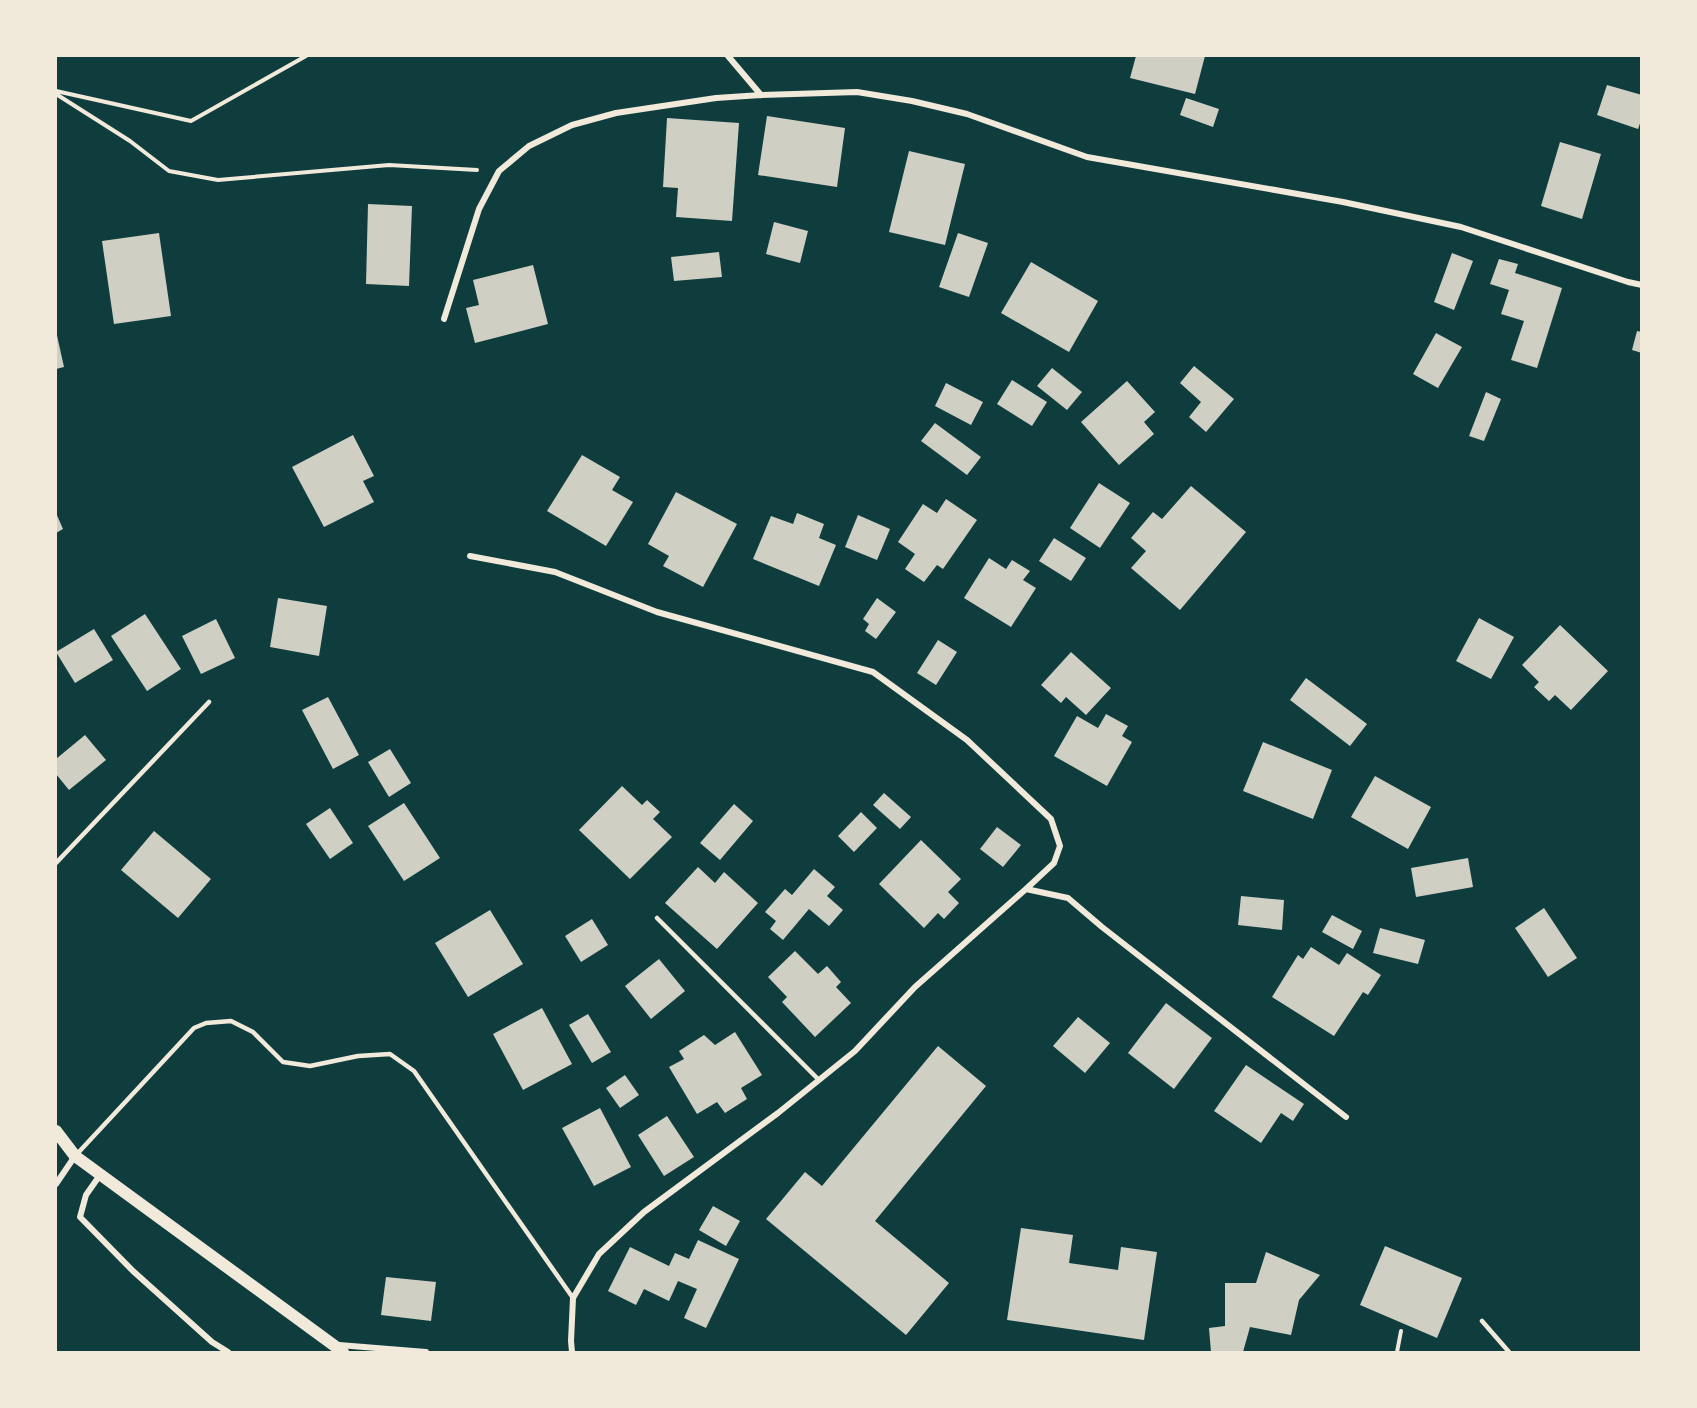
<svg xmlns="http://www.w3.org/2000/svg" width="1697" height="1408" viewBox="0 0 1697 1408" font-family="'Fira Sans Condensed',sans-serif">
<rect width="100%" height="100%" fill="#0f3d3e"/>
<!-- building -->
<path fill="#cfcfc3" d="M1136,56H1205L1195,94L1130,78Z
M1607,85L1642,95V118L1638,129L1597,115Z
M1186,98L1219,109L1213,127L1180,115Z
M767,116L845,128L837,187L758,175Z
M667,118L739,123L732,221L676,217L678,188L663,187Z
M1560,142L1601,154L1582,219L1541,206Z
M909,151L965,164L945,245L889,232Z
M368,204L412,206L409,286L366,284Z
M774,222L808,231L800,263L766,254Z
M159,233L171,316L114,324L102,241Z
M958,233L988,243L969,297L939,287Z
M719,252L722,277L674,281L671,257Z
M1452,253L1473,261L1454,310L1434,302Z
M1499,259L1518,264L1515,273L1562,288L1537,368L1511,360L1524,321L1501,314L1509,290L1490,284Z
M1031,262L1098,301L1069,352L1001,313Z
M533,265L548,324L475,343L466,308L479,305L473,280Z
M56,331L64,367L56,369Z
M1637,331L1642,332V353L1632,350Z
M1436,333L1462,347L1438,388L1413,374Z
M1194,366L1234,399L1206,432L1189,417L1201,402L1180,383Z
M1052,368L1082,392L1067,410L1037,386Z
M1012,380L1047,402L1032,426L997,404Z
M1127,381L1155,412L1144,422L1154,434L1119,465L1081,422Z
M946,383L983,402L971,425L935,406Z
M1486,392L1501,399L1484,441L1469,436Z
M935,423L981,457L967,475L921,441Z
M353,435L374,476L363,481L374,502L324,527L292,467Z
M582,455L620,477L612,490L633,502L606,546L547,511Z
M1099,483L1130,503L1100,548L1070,528Z
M1191,486L1246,532L1180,610L1131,568L1146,551L1131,538L1153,512L1162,519Z
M676,492L737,524L703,587L663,566L669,556L648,544Z
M946,499L977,520L943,569L937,565L924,582L905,569L915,554L898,542L923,504L937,513Z
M56,513L63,529L56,533Z
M797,513L824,524L819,538L836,545L819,586L753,559L771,516L793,524Z
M858,515L890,529L877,560L845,547Z
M1054,538L1086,558L1071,581L1039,561Z
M989,558L1006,569L1012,560L1030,571L1023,580L1036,588L1011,627L964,598Z
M278,598L327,606L319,656L270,647Z
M877,598L896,612L876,639L865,631L869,624L863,619Z
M145,614L181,669L147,691L111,636Z
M1479,618L1514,637L1491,679L1456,661Z
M216,619L235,658L201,674L182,636Z
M1560,625L1608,671L1571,710L1555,695L1549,701L1534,687L1539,682L1522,665Z
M94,629L113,660L75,683L56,652Z
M938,640L957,652L936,685L917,673Z
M1071,652L1111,688L1086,715L1066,697L1061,703L1041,685Z
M1306,678L1367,724L1350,746L1290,700Z
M328,697L359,755L333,769L302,710Z
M1106,714L1128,726L1122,736L1132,742L1107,786L1054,756L1077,716L1098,728Z
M85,735L106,760L69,790L56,774V759Z
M1263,742L1332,770L1313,819L1243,791Z
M390,749L411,783L389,797L368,762Z
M1375,776L1431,807L1408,849L1351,817Z
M622,786L642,805L647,800L660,812L653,819L672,837L630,879L579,830Z
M884,793L911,817L900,829L873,805Z
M404,803L440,858L404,881L368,826Z
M734,804L753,821L720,860L700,843Z
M330,808L353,843L330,859L306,824Z
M861,812L877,828L854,852L838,836Z
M997,827L1021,845L1003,867L980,849Z
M154,831L211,879L178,918L121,870Z
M921,840L961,879L948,892L959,903L944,919L938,913L924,928L879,884Z
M1468,858L1473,887L1416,897L1411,868Z
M698,867L715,883L724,872L758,903L717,949L665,903Z
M814,869L835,887L827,896L843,910L829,926L809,909L783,940L770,929L776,921L765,912L785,889L792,895Z
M1241,896L1284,900L1282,930L1238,925Z
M1544,908L1577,958L1548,977L1515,928Z
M490,910L523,964L468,997L435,943Z
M1332,915L1362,931L1353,949L1322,932Z
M592,919L608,945L581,962L565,936Z
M1380,928L1425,940L1418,964L1373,953Z
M1311,947L1339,965L1347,953L1381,975L1368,995L1363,992L1334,1036L1272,997L1298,955L1303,959Z
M795,951L818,974L827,966L841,982L836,987L851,1003L815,1037L782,1002L787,997L768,977Z
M659,959L685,991L651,1019L625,986Z
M1166,1003L1212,1038L1174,1089L1128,1053Z
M542,1008L572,1064L523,1090L493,1034Z
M588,1014L611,1052L592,1063L569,1025Z
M1078,1017L1110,1043L1085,1073L1053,1046Z
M735,1032L762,1075L741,1088L747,1099L725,1113L717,1102L697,1114L669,1067L684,1059L679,1051L704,1035L715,1045Z
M938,1046L986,1086L875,1221L949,1283L906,1335L766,1219L805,1172L822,1186Z
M1246,1065L1304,1104L1293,1121L1281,1113L1261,1143L1214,1111Z
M625,1075L639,1095L620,1108L606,1088Z
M600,1108L631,1167L594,1186L562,1128Z
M667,1116L694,1157L664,1176L638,1135Z
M713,1206L740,1221L726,1246L699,1230Z
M1021,1228L1073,1235L1069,1263L1118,1270L1121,1247L1157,1252L1144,1340L1007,1320Z
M698,1240L739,1259L706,1328L684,1318L697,1289L678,1281L669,1301L644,1289L636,1305L608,1291L630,1247L669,1266L675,1253L689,1259Z
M1385,1246L1462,1278L1437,1338L1360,1305Z
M1266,1252L1320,1275L1299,1300L1291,1335L1250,1327L1243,1352H1211L1209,1328L1225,1326V1283H1256Z
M386,1277L436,1282L431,1321L381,1315Z"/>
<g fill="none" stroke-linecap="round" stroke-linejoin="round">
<!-- path -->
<path stroke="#f1e9da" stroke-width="4" d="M56,91L191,121L306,56
M56,94L130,141L169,171L218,180L389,165L477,170
M1397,1352L1401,1331"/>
<!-- service -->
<path stroke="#f1e9da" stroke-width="4.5" d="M56,863L209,702
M657,918L819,1080
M77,1154L194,1028L206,1023L231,1021L253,1032L283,1062L310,1066L358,1056L390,1054L414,1071L573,1298
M1482,1321L1509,1352"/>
<!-- minor -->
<path stroke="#f1e9da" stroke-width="6" d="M728,56L761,95
M444,319L479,209L499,171L529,146L572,125L616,113L716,98L761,95L857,92L912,101L967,114L1087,157L1343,202L1461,227L1628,282L1642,285
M470,556L555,572L657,612L873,672L967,740L1051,819L1060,846L1054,863L1026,889
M100,1175L86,1195L80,1217L133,1271L212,1342L228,1352
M56,1184L75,1156
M339,1345L426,1352
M572,1352L571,1341L573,1298L599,1254L644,1212L778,1113L855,1051L915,987L1026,889L1068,898L1102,927L1346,1117"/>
<!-- secondary -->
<path stroke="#f1e9da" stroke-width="12" d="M56,1131L75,1156L343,1352"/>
</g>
<!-- border -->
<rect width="1697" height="1408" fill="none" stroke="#f1e9da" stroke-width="114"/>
</svg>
